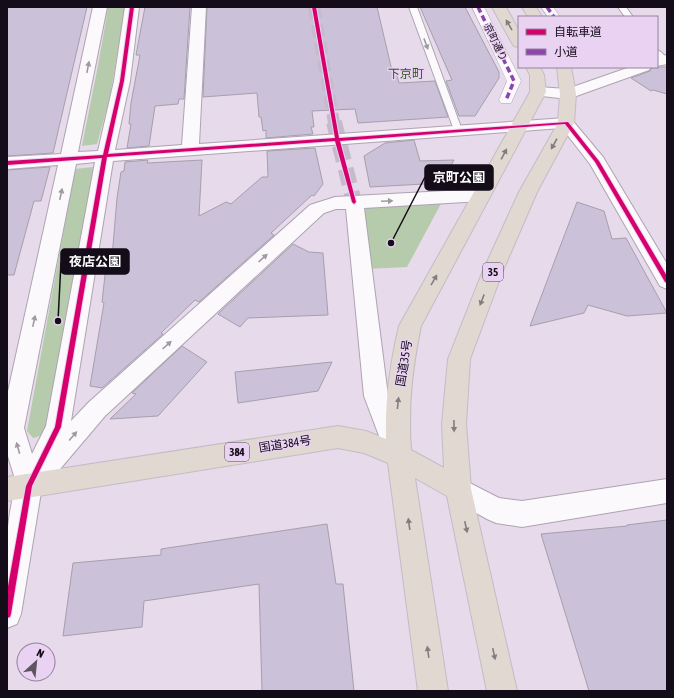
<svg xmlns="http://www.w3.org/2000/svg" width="674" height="698" viewBox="0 0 674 698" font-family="'Asap Condensed','Noto Sans JP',sans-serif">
<rect width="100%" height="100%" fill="#e6daeb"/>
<!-- green -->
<path fill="#b6cbac" d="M108,7H125L110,97L97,144L82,146C91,100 101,54 108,7Z
M93,167L87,218L49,425L40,436L33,438L27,431L75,169Z
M443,200L407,267L366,269L361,214L368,206Z"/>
<!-- building -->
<path fill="#cbc1d9" stroke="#a69fad" d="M7,7H87L53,153L7,156Z
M145,7H190L184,99H179L178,104L155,106L149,146L127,148L131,124H129L131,103L140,55H136Z
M207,7H377L393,75H397L399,83L435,81L448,117L358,123L355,109L312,111L314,127H311L313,134L266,138V130L263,131L261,117H259L257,93L203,97Z
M420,7H465L499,72V78L475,116H459L446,81L452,80Z
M652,67H667V94L653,90L651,91L631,78L650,71Z
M414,140L420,161L454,160L442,183L370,187L364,156L385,143Z
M315,148L323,184L314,196L312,195L271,233L274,235L199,302L195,300L161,333L163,334L102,388L90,386L104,303L102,302L107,257H112L117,198L121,172L124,171L125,162L148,160L147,163L202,160L199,216L226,202L231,204L262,177H268L267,151Z
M50,167L41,201H34L14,275H7V170Z
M577,202L604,211L612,239L626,238L667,313L627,316L588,305L584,313L530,326Z
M293,244L309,252L323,253L328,315L248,318L240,327L218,314Z
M182,346L207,362L158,416L110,419L136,394L132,393Z
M332,362L318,391L238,403L235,372Z
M667,520V691H589L541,534L627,526V525Z
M327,524L336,584H343L354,691H262L259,584L144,601L142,627L63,636L73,563L161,555V549Z"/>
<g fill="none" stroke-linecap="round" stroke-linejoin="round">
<!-- pedestrian-tunnel-far1 -->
<path stroke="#c6bbcb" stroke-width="12" stroke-dasharray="12 6" stroke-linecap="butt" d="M314,7L334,123"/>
<!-- pedestrian-tunnel -->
<path stroke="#c6bbcb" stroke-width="16" stroke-dasharray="16 8" stroke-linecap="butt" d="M334,122L354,202"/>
<defs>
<path id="service" d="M409,7H417L462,130L461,132L458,133L454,130Z
M618,7H626L633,17H625Z
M657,50C661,51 668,58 666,62H660L657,57Z"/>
<path id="pedestrian" d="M472,7H484L521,81L511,103H501L499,100L507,81Z
M541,7H553L560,17H548Z"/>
<path id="minor" d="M93,7H107L78,152L98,151L114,81L125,7H139L130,81L115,150L182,145L192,7H206L199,144L566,118L572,120L603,157L667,264V289L660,286L590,164L562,128L113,161L71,421L89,402L310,205L335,197L482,189L488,191L491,195L488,199L482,201L364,208L388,396L408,449L405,457L396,460L387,457L364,396L346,209H336L324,213L105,416L38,495L29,498L20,495L7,453V396L58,165L7,169V157L61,154ZM95,162L46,426L32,454L24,428L76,164Z
M458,477L499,498L522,501L667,479V503L522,527L496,523L487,519L449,498L445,489L449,480Z"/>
<path id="tertiary" d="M667,55V64L657,66V57Z
M630,67H651L649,70L568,99L533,95L530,92L533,89L538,87L567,89Z
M29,474L38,477L42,486L21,614L17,624L7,628C7,582 1,520 20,477Z"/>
<path id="trunk" d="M492,7H506L519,31V47L514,46L512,43Z
M522,7H536L542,17H528Z
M526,67H540L544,75L546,92L421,326C412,370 408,405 411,450L444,468L442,424L448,359L482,273L519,192L558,123L560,94L557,67H571L576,94L574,123L537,192L502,273L470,359L466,424L471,489L517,691H487L447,496L415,478L448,691H418L388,463L364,453L338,448L7,501V477L338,426L366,431L386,439C385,400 390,364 399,326L530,92V75Z"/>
</defs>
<!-- service casing -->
<use href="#service" stroke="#ada4b1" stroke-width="2"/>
<!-- pedestrian casing -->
<use href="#pedestrian" stroke="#ada4b1" stroke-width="1"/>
<!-- minor casing -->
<use href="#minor" stroke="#ada4b1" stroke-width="2"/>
<!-- tertiary casing -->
<use href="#tertiary" stroke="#ada4b1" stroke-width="2"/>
<!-- trunk casing -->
<use href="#trunk" stroke="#c3bcc5" stroke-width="2"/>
<!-- service -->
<use href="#service" fill="#fbf9fc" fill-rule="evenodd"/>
<!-- pedestrian -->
<use href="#pedestrian" fill="#fbf9fc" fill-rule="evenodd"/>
<!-- minor -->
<use href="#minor" fill="#fbf9fc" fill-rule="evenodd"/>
<!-- tertiary -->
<use href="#tertiary" fill="#fbf9fc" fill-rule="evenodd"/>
<!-- trunk -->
<use href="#trunk" fill="#e0d8d1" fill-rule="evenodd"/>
<!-- quiet -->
<path stroke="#8e44ad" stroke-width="3.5" stroke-dasharray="6 3.5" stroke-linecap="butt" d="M478,7L514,81L506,100
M547,7L554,17"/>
<defs>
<path id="cycleway" d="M130,7H134L124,81L108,154L335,138L312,7H316L339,138L568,122L599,161L667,276V283L665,282L595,162L565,124L340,141L356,202L354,204L352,202L335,141L107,157L61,427L32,486L11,614L10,617L7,618V592L26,486L55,427L102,158L7,165V161L103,155L120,81Z"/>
</defs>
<!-- cycleway casing -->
<use href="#cycleway" stroke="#ead2f3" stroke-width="2"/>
<!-- cycleway -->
<use href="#cycleway" fill="#d6006c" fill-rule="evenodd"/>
</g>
<!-- one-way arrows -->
<defs><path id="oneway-solid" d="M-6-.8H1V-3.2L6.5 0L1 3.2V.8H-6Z"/></defs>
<g fill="#847c7e">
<use href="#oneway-solid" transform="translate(509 25) rotate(-120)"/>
<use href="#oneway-solid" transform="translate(554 144) rotate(119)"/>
<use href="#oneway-solid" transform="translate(504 154) rotate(-62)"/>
<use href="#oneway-solid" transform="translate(434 280) rotate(-60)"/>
<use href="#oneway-solid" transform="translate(482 300) rotate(111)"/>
<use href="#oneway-solid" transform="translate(398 403) rotate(-84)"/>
<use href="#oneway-solid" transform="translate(454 426) rotate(89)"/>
<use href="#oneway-solid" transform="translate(409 524) rotate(-98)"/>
<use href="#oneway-solid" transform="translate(466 527) rotate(78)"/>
<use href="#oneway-solid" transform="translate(428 652) rotate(-98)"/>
<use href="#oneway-solid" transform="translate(494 654) rotate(78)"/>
</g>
<g fill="#9f9aa1">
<use href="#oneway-solid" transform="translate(426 44) rotate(70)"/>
<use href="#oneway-solid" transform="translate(88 67) rotate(-79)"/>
<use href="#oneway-solid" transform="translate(61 194) rotate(-78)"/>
<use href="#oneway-solid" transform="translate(387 201) rotate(-3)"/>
<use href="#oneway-solid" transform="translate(263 258) rotate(-42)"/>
<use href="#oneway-solid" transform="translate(34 321) rotate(-78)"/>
<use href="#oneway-solid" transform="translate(167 345) rotate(-42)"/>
<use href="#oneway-solid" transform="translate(73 436) rotate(-49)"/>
<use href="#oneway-solid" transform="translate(18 448) rotate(-106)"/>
</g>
<g text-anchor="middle" stroke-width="3" stroke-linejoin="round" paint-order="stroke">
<!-- far-street labels -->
<g font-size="10" fill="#140c18" stroke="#ead2f3">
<text transform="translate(496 42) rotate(64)" y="4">京町通り</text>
</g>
<!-- shield labels -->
<g fill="#ead2f3" stroke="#54475a" stroke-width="1">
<rect x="483" y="263" width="20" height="18" rx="3"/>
<rect x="225" y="443" width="24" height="18" rx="3"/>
</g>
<g font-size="11" font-weight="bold" fill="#140c18">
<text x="493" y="276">35</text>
<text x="237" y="456">384</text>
</g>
<!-- far-quarter labels -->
<g font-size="12" fill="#2f571a" stroke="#ead2f3">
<text x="406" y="78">下京町</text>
</g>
<!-- street labels -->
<g font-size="12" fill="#140c18" stroke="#ead2f3">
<text transform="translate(404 363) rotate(-81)" y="4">国道35号</text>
<text transform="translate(285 444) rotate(-9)" y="4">国道384号</text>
</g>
</g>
<!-- callouts -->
<path fill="none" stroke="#140c18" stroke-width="1.5" d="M391 243L425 177M58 321L61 262"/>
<g fill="#140c18" stroke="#ead2f3" stroke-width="1.5">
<circle cx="391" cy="243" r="4"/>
<circle cx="58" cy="321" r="4"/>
</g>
<g fill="#140c18" stroke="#140c18" stroke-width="1.5">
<rect x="425" y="165" width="68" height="25" rx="4"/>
<rect x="61" y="249" width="68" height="25" rx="4"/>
</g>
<g font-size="13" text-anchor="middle" font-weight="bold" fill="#fff">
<text x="459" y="182">京町公園</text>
<text x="95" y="266">夜店公園</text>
</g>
<!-- border -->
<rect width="674" height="698" fill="none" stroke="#140c18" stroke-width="16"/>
<!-- legend -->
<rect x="518" y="16" width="140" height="52" fill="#ead2f3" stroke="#94839b"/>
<rect x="526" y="29" width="20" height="6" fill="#d6006c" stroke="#94839b"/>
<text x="554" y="36" font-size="12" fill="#140c18">自転車道</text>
<rect x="526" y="49" width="20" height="6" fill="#8e44ad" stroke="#94839b"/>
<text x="554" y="56" font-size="12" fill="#140c18">小道</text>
<!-- north arrow -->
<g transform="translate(36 662) rotate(27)"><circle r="19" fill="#ead2f3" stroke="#94839b"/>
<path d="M0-3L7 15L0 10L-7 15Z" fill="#5e5462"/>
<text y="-6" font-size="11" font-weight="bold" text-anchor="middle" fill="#140c18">N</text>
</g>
</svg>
